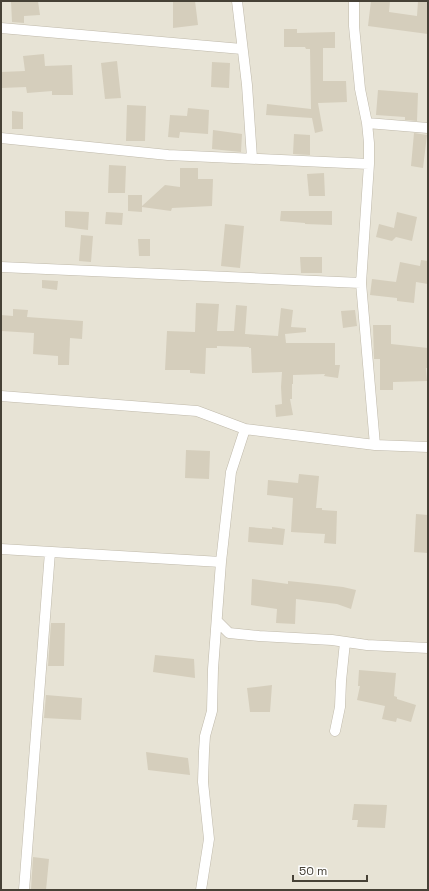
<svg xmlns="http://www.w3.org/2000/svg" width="429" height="891" viewBox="0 0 429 891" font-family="'Space Grotesk',sans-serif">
<rect width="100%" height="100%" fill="#f3f1e7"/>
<!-- residential -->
<path fill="#e7e3d5" d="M1,1H428V890H1Z"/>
<!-- building -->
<path fill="#d5cebc" d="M11,1H38L40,15L24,16V23L12,22Z
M173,1H195L198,25L173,28Z
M371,1H390L389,12L417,16L418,1H428V34L368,26Z
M284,29H297V33L335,32V48H323V81H346L347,102L318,103L323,131L315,133L312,118L266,115L267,104L311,109L310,49H306L305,47H284Z
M44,54L45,66L72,65L73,95H52V91L27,93L26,87L1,88V72L25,71L23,56Z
M117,61L121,98L105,99L101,63Z
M212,62L230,63L229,88L211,87Z
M378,90L418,93L417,121L405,120V117L376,115Z
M127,105L146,106L145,141H126Z
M188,108L209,110L208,134L180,132L179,138L168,137L170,115L187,116Z
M12,111L23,112V129H12Z
M213,130L242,134L241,152L212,149Z
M414,133L427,135L423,168L411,166Z
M294,134L310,135V155L293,154Z
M109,165L126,166L125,193H108Z
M180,168H198V179H213L212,206L172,208L171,211L142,207V212L128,211V195H142V206L165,185L180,187Z
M324,173L325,196H309L307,174Z
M65,211L89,212L88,230L65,227Z
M281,211H332V225L305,224V223L280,221Z
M106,212L123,213L122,225L105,224Z
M397,212L417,217L412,241L396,237L392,241L376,237L379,224L394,228Z
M225,224L244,226L240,268L221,266Z
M81,235L93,236L91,262L79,261Z
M138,239H150V256H139Z
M300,257H322V273H301Z
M421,260L428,261V284L416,282L414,303L397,301V298L370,295L372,279L396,282L400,262L420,266Z
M42,280L58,281L57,290L42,288Z
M196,303L219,304L217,331H234L236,305L247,306L245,334L278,336L281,308L293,310L291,327L306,328V332L285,334L286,343H335V365H340L338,378L324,376L325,374L293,375V384H292V399H290L293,415L276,417L275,405L282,404L281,387L282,372L252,373L251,348H249V347L217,346V348H206L205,374L190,373V370H165L167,331L195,332Z
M13,309L28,310L27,317L83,321L82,339L70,338L69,365H58V356L33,354L34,333L1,331V315L13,316Z
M355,310L357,326L343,328L341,311Z
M373,325H391V344L428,348V368H426L427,381L393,382V390H380V359H374Z
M186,450L210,451L209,479L185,478Z
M299,474L319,476L316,508H322V510L337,511L336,544L324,543L325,534L291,532L293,498L267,495L268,480L298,483Z
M416,514L428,515V553L414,552Z
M249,527L272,529V527L285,529L283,545L248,542Z
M252,579L288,584V581L317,584L343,587L356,590L351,609L337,604L296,599L295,624L276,623L277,609L251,605Z
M51,623H65L64,666H48Z
M155,655L194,659L195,678L153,672Z
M359,670L396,673L394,696L397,697V699L416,705L411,722L397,718L396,722L382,719L385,706L357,700L360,686H358Z
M272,685L270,712H250L247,688Z
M46,695L82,698L81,720L44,718Z
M146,752L188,758L190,775L148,770Z
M354,804L387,805L385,828L357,827L358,820H352Z
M33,857L49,859L46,890H31Z"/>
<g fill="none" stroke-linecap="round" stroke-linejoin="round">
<defs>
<path id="street" d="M237,1L247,85L252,158
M354,1V26L360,89L367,123L369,143V164L361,283L375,445
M1,28L242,49
M367,123L428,128
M1,138L168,155L369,164
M1,267L361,283
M1,396L197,411L245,429L375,445L428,447
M1,549L221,562
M217,621L229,633L259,636L332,640L367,645L428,648
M335,731L340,707L341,681L345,642
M24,890L50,552
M201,890L209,839L203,782L204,751L205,736L212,711L213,669L221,562L231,472L245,429"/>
</defs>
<!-- street casing -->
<use href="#street" stroke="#bfb9aa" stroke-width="11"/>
<!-- street -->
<use href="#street" stroke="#fff" stroke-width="10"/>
</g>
<!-- border -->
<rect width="429" height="891" fill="none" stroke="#464136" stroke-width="4"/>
<!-- scale -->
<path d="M293 875v6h74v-6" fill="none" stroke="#464136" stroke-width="2"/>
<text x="299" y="875" font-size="12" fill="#464136" stroke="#ffffff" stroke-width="3" paint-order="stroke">50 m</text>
</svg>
